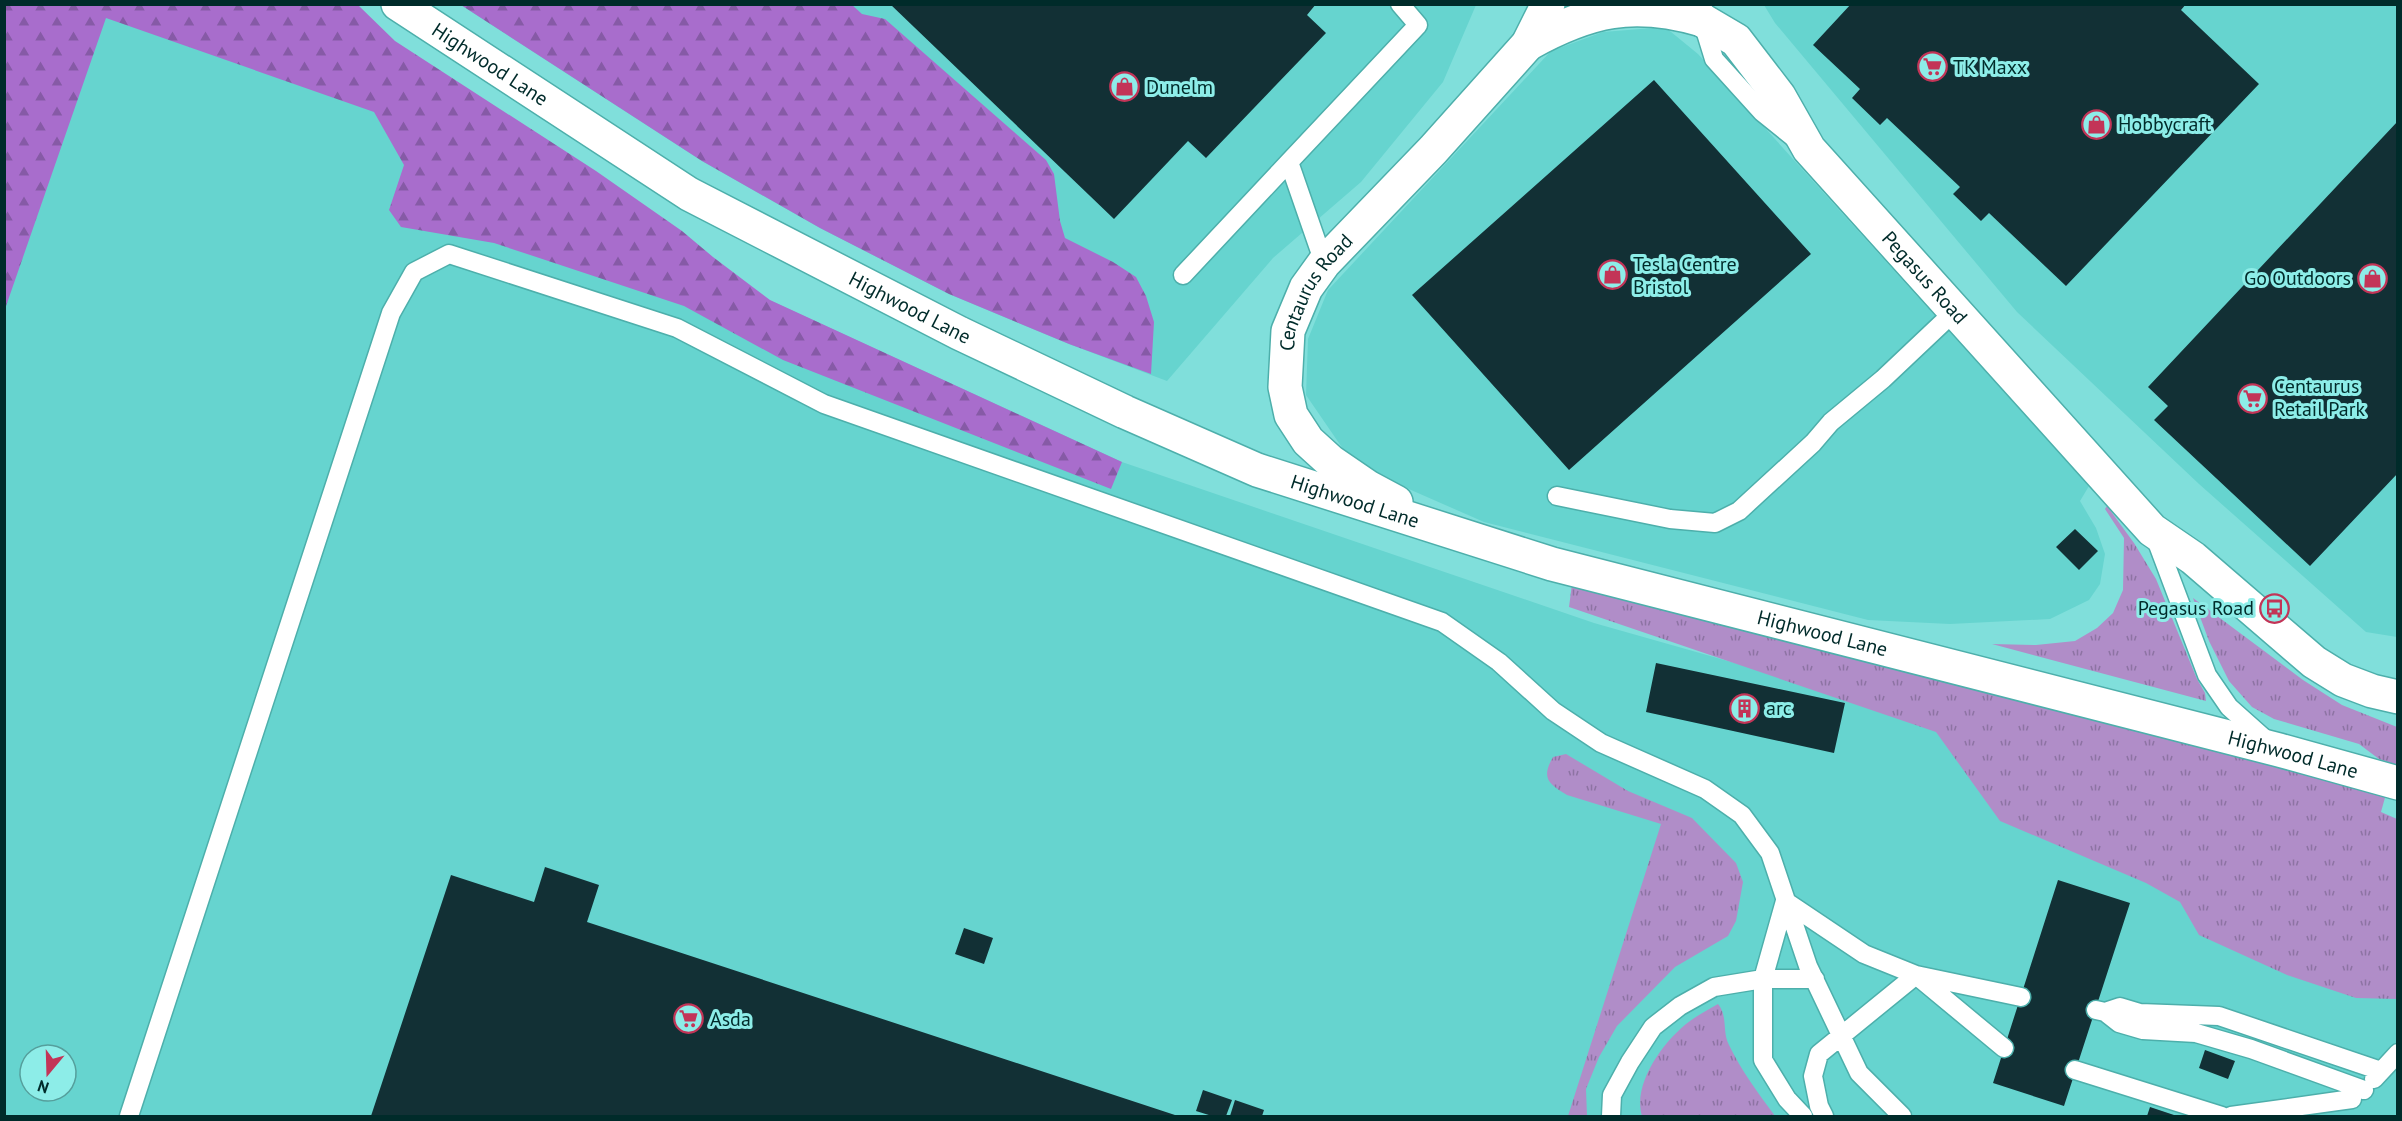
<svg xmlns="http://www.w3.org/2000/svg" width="2402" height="1121" viewBox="0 0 2402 1121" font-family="'PT Sans',sans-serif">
<defs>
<pattern id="grass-tufts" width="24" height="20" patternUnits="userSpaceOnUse" patternTransform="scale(1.5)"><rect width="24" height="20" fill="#b08dc8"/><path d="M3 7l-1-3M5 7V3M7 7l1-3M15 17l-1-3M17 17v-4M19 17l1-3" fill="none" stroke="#8d73a3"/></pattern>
<pattern id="forest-firs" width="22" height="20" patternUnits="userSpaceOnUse" patternTransform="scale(1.5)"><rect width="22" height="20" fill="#a86dcc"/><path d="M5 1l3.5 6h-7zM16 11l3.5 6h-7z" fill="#865aa6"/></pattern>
</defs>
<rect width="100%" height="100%" fill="#80dfdb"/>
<!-- built -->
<path fill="#66d4cf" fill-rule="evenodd" d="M71,5H275L569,208L1122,462L1594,623L2247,808L2397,865V1116H5V206ZM30,1055H66V1091H30Z
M461,5H1476L1443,82L1361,182L1273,258L1167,381L1069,344L949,294L820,228L702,161Z
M1764,5H2397V637L2366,632L2199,484L2017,312L1775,23Z
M1665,27L1698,54L2089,486L2080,501L2096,528L2105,554L2100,584L2089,600L2050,619L1950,624L1868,620L1484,522L1354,465L1306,395L1308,339L1328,290L1551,51L1603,32Z"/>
<!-- grass -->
<path fill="url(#grass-tufts)" d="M2107,506L2134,543L2156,579L2197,679L2205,693L2206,701L1992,644L2036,645L2075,641L2097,628L2113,613L2123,590L2124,538L2105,509Z
M1572,584L2386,794L2381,812L2397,819V999L2356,998L2287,975L2199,935L2180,902L2146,883L2000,821L1936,732L1569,607Z
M2193,598L2303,680L2342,705L2397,727V765L2379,759L2359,744L2274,719L2252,707L2229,681L2209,641Z
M1566,754L1628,791L1692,818L1736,863L1743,882L1736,921L1728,936L1675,967L1617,1026L1599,1057L1586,1089L1587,1116H1568L1661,824L1567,795C1548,784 1541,778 1553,757Z
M1718,1004C1728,1016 1722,1032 1729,1045C1741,1070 1758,1093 1775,1116H1642C1632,1084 1664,1040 1690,1021C1698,1015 1708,1010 1718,1004Z"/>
<!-- forest -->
<path fill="url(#forest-firs)" d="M5,4L358,5L395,41L596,171L682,231L713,257L770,300L1122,462L1111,489L783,360L684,306L494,243L401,227L389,210L404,165L374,112L106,18L5,309Z
M851,4L862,14L885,19L1046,160L1054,174L1060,221L1065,238L1113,262L1136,277L1146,296L1154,322L1151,374L1069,344L949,294L820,228L702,161L461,5Z"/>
<!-- building -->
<path fill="#123035" d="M890,4H1316L1307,15L1326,33L1206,158L1188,141L1114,219Z
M1851,4H2186L2181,10L2259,84L2066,286L1989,213L1981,221L1953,194L1960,187L1887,118L1880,125L1852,98L1860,89L1813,45Z
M1654,80L1811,254L1569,470L1412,295Z
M2398,121V473L2310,566L2154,420L2168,406L2148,387Z
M2075,529L2098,551L2079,570L2056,547Z
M1656,663L1845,703L1834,753L1646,712Z
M545,867L599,885L587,922L1178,1116H371L451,875L534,902Z
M2058,880L2130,903L2064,1106L1993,1083Z
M964,928L993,938L984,964L955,954Z
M2205,1050L2235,1061L2228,1079L2199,1068Z
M1203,1090L1232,1100L1226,1116H1212L1196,1111Z
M1235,1100L1264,1110L1262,1116H1230Z
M2150,1107L2177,1116H2147Z"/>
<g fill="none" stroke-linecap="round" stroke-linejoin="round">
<defs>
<path id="service" d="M1702,20L1714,59L1762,112L1793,137
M1324,263L1289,162L1418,25L1400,4
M1183,275L1289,162
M1557,496L1670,519L1715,523L1739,511L1813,443L1831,422L1883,379L1955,311
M2154,534L2207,675L2229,707L2266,740
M1785,901L1864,954L1916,975L2004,1048
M1785,901L1763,979V1060L1787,1099L1803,1116
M2096,1010L2105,1012L2119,1023L2143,1030L2196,1033L2251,1049L2364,1090
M2105,1012L2120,1007L2140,1013L2219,1016L2381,1071
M2075,1070L2222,1116
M2374,1079L2398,1053
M129,1116L391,313L414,272L449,254L677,328L824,404L1442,622L1499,662L1553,711L1601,743L1705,789L1742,815L1770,853L1808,966L1859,1073L1902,1116
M1611,1116L1612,1095L1630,1062L1653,1027L1680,1006L1714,987L1763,979H1815
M1824,1116L1819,1106L1813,1076L1819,1054L1916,975L2021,997
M2231,1116L2352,1099"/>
<g id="minor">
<path id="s1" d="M398,4L689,194L959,333L1125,412L1257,470L1552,564L2279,750L2398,783"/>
<path id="s2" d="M1687,4L1702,20L1736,40L1779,96L1809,149L2152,530L2193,558L2314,662L2343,680L2372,691L2398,697"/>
<path d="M1528,44C1589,10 1633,0 1702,20"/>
<path id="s3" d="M1396,502L1368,487L1330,461L1308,441L1291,415L1285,387L1288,331L1306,288L1324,263L1433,150L1528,44L1548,4"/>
</g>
</defs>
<!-- service casing -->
<use href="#service" stroke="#4dafab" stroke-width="21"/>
<!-- minor casing -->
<use href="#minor" stroke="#4dafab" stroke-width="36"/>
<!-- service -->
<use href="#service" stroke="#fff" stroke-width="18"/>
<!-- minor -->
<use href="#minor" stroke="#fff" stroke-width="33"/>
</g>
<!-- icons -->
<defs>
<symbol id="supermarket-ring" viewBox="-11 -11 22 22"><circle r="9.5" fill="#8dede8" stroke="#c33457" stroke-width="1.5"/><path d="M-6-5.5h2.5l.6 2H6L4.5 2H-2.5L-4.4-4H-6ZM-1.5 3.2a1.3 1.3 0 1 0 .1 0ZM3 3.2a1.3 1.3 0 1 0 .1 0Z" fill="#c33457"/></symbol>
<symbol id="shop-ring" viewBox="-11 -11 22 22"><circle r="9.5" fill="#8dede8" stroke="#c33457" stroke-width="1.5"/><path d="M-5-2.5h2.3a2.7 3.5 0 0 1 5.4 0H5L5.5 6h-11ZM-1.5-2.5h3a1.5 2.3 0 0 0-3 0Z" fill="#c33457"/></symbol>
<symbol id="bus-ring" viewBox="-11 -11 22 22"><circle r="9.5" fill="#8dede8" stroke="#c33457" stroke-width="1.5"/><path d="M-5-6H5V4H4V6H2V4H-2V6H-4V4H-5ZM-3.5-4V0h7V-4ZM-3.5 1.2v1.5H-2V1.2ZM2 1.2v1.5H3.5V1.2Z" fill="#c33457"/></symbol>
<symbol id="building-ring" viewBox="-11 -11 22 22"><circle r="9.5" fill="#8dede8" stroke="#c33457" stroke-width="1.5"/><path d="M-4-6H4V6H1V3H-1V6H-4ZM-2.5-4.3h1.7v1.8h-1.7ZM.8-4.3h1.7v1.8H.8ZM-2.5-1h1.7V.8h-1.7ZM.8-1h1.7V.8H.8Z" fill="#c33457"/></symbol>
</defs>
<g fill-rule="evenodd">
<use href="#supermarket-ring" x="1916" y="50" width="33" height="33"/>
<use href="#shop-ring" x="1108" y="70" width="33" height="33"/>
<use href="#shop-ring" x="2080" y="108" width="33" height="33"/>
<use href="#shop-ring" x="1596" y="258" width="33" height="33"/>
<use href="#shop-ring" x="2356" y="262" width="33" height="33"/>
<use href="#supermarket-ring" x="2236" y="382" width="33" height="33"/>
<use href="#bus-ring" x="2258" y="592" width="33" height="33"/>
<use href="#building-ring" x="1728" y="692" width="33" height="33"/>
<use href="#supermarket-ring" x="672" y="1002" width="33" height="33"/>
</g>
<g text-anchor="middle" stroke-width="6" stroke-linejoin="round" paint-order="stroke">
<!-- street labels -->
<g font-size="20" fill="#002b2a" stroke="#8dede8">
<text dy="7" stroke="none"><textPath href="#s1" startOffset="110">Highwood Lane</textPath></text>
<text dy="7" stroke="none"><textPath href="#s2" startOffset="366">Pegasus Road</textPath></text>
<text dy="7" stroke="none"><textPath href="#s3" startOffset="270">Centaurus Road</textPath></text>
<text dy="7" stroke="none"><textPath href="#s1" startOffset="596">Highwood Lane</textPath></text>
<text dy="7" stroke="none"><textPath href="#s1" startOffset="1082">Highwood Lane</textPath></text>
<text dy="7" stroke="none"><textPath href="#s1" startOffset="1568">Highwood Lane</textPath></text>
<text dy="7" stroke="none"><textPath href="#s1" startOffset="2054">Highwood Lane</textPath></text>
</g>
<!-- poi labels -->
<g font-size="20" fill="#002b2a" stroke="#8dede8" text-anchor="start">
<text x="1953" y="74">TK Maxx</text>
<text x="1146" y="94">Dunelm</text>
<text x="2118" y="131">Hobbycraft</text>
<text x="1633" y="271">Tesla Centre<tspan x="1633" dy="23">Bristol</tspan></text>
<text x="2351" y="285" text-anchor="end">Go Outdoors</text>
<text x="2274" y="393">Centaurus<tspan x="2274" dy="23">Retail Park</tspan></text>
<text x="2254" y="615" text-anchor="end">Pegasus Road</text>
<text x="1766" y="715">arc</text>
<text x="710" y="1026">Asda</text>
</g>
</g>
<!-- border -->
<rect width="2402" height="1121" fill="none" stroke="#002b2a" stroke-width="12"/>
<!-- north arrow -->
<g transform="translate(48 1073) rotate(199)"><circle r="28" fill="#8dede8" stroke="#559f9c" stroke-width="1.5"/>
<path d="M0-4.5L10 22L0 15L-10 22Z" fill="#c33457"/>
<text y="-9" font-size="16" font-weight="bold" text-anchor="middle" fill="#002b2a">N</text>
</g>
</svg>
